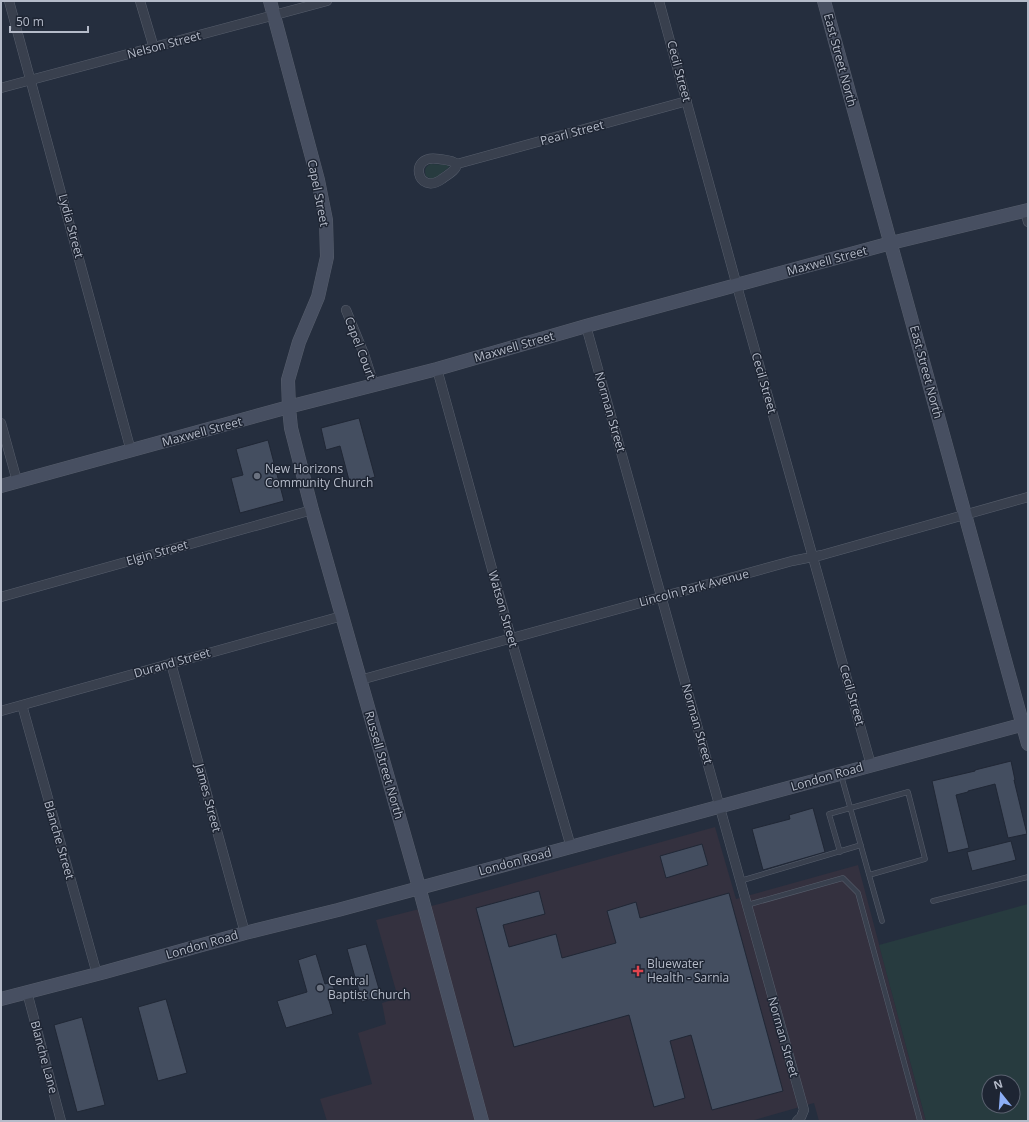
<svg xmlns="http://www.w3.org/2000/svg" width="1029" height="1122" viewBox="0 0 1029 1122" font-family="'Open Sans',sans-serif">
<rect width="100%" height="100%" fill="#252e3e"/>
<!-- medical -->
<path fill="#34313f" d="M715,827L736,899L858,865L926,1121H819L814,1103L751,1121H327L320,1099L372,1084L358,1033L386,1024L382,1003L398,998L376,920L443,903Z"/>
<!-- green -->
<path fill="#273b3f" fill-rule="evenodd" d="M431,164L448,165L449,167L437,177L431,179L426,176C424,171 425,166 431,164Z
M1028,904V1121H926L879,945ZM989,1082H1013V1106H989Z"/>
<!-- building -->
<path fill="#444e60" stroke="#202735" d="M359,418L375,477L350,484L340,446L326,450L321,428Z
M268,440L284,501L240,513L231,478L243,475L236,449Z
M1011,761L1015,780H1014L1027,834L1008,838L995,784L968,791V792L956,795L969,848L948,853L932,781L975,771V770Z
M813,808L825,852L763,870L752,829L790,819L789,815Z
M1011,841L1016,860L972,871L967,852Z
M702,844L708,865L666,878L660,856Z
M539,891L545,914L503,925L509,947L556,934L562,958L616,943L607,911L636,902L640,918L729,893L783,1091L712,1110L691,1035L670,1041L685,1098L654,1107L629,1015L514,1047L476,908Z
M366,944L381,996L362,1002L347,949Z
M316,954L325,984L332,982L336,995L328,997L333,1014L286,1028L277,1001L307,992L298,960Z
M166,999L187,1073L158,1081L138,1007Z
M82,1017L105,1105L77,1112L54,1025Z"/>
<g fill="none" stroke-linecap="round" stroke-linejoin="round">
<defs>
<path id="lane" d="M841,775L882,921
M840,852L829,814L908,792L925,859L869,875
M740,881L861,845
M933,901L1028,877
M747,905L843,878L858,893L920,1121"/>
<path id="street" d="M9,1L131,451
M140,1L154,48
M659,1L737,286L871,765
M1,88L327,1
M457,164C456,171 447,175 442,179C417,197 407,153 439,159C446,160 452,160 457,164L687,101
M1025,210L1028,222
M346,310L364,354L374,385
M586,326L804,1110L801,1117L797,1121
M437,369L514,649L571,847
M1,423L17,481
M1,597L312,510
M171,663L245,933
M360,680L792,561L822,555L1028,497
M22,705L97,974
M1,711L342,616
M27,992L61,1121"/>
<path id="secondary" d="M270,1L318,180L326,220L327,257L318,297L299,342L288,380L289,408L291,428L312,510L419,887L482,1121
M824,1L1028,744
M1,486L296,405L437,369L586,326L891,243L1028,210
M1,999L105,972L245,933L338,910L1028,723"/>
</defs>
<!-- lane casing -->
<use href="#lane" stroke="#575e6c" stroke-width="5.5"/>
<!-- street casing -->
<use href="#street" stroke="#575e6c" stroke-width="10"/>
<!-- secondary casing -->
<use href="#secondary" stroke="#575e6c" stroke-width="14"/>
<!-- lane -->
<use href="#lane" stroke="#39404e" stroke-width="4.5"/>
<!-- street -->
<use href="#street" stroke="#39404e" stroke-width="9"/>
<!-- secondary -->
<use href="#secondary" stroke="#474f61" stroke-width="13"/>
</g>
<!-- markers -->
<g fill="#6b7280" stroke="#1e2533" stroke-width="1.5">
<circle cx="257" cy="476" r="4"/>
<circle cx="320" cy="988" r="4"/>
</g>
<path fill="#e0444e" stroke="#1e2533" stroke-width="1.5" d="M636 965h4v4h4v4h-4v4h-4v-4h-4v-4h4z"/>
<g text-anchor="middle" stroke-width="3" stroke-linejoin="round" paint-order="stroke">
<!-- street labels -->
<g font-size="12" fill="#b5bbc9" stroke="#1e2533">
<text transform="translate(164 45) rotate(-15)" y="4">Nelson Street</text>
<text transform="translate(840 60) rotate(75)" y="4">East Street North</text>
<text transform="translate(679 71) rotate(75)" y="4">Cecil Street</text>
<text transform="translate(572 133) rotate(-15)" y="4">Pearl Street</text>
<text transform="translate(318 193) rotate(79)" y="4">Capel Street</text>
<text transform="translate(71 226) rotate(75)" y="4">Lydia Street</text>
<text transform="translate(827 261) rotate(-15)" y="4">Maxwell Street</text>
<text transform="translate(514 347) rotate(-16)" y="4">Maxwell Street</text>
<text transform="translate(360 348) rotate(69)" y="4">Capel Court</text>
<text transform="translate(926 372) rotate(75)" y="4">East Street North</text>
<text transform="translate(764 383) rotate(74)" y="4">Cecil Street</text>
<text transform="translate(610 412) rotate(74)" y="4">Norman Street</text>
<text transform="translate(202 432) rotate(-15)" y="4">Maxwell Street</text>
<text transform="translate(157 553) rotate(-16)" y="4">Elgin Street</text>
<text transform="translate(694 588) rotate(-15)" y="4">Lincoln Park Avenue</text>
<text transform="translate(503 609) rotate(74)" y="4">Watson Street</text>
<text transform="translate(172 663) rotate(-16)" y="4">Durand Street</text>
<text transform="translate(852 695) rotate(74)" y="4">Cecil Street</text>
<text transform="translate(697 724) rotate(74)" y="4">Norman Street</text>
<text transform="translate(384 765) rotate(74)" y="4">Russell Street North</text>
<text transform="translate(827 777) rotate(-16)" y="4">London Road</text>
<text transform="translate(208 798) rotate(75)" y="4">James Street</text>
<text transform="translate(59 840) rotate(74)" y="4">Blanche Street</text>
<text transform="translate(515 862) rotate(-15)" y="4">London Road</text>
<text transform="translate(202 945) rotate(-16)" y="4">London Road</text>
<text transform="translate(783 1037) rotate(74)" y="4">Norman Street</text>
<text transform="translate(44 1057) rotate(75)" y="4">Blanche Lane</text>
</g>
<!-- poi labels -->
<g font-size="12" fill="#b5bbc9" stroke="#1e2533" text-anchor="start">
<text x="265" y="473">New Horizons<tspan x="265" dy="14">Community Church</tspan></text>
<text x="647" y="968">Bluewater<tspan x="647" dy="14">Health - Sarnia</tspan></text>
<text x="328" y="985">Central<tspan x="328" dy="14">Baptist Church</tspan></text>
</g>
</g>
<!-- border -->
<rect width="1029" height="1122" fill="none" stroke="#b5bbc9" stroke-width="4"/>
<!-- north arrow -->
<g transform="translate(1001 1094) rotate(343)"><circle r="19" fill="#1e2533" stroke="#5a616f"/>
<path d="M0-3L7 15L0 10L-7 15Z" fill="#8daff6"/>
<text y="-6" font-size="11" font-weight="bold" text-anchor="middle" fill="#b5bbc9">N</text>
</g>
<!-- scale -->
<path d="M10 26v6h78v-6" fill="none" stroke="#b5bbc9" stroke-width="2"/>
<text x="16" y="26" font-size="12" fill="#b5bbc9" stroke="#1e2533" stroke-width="3" paint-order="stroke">50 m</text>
</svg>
